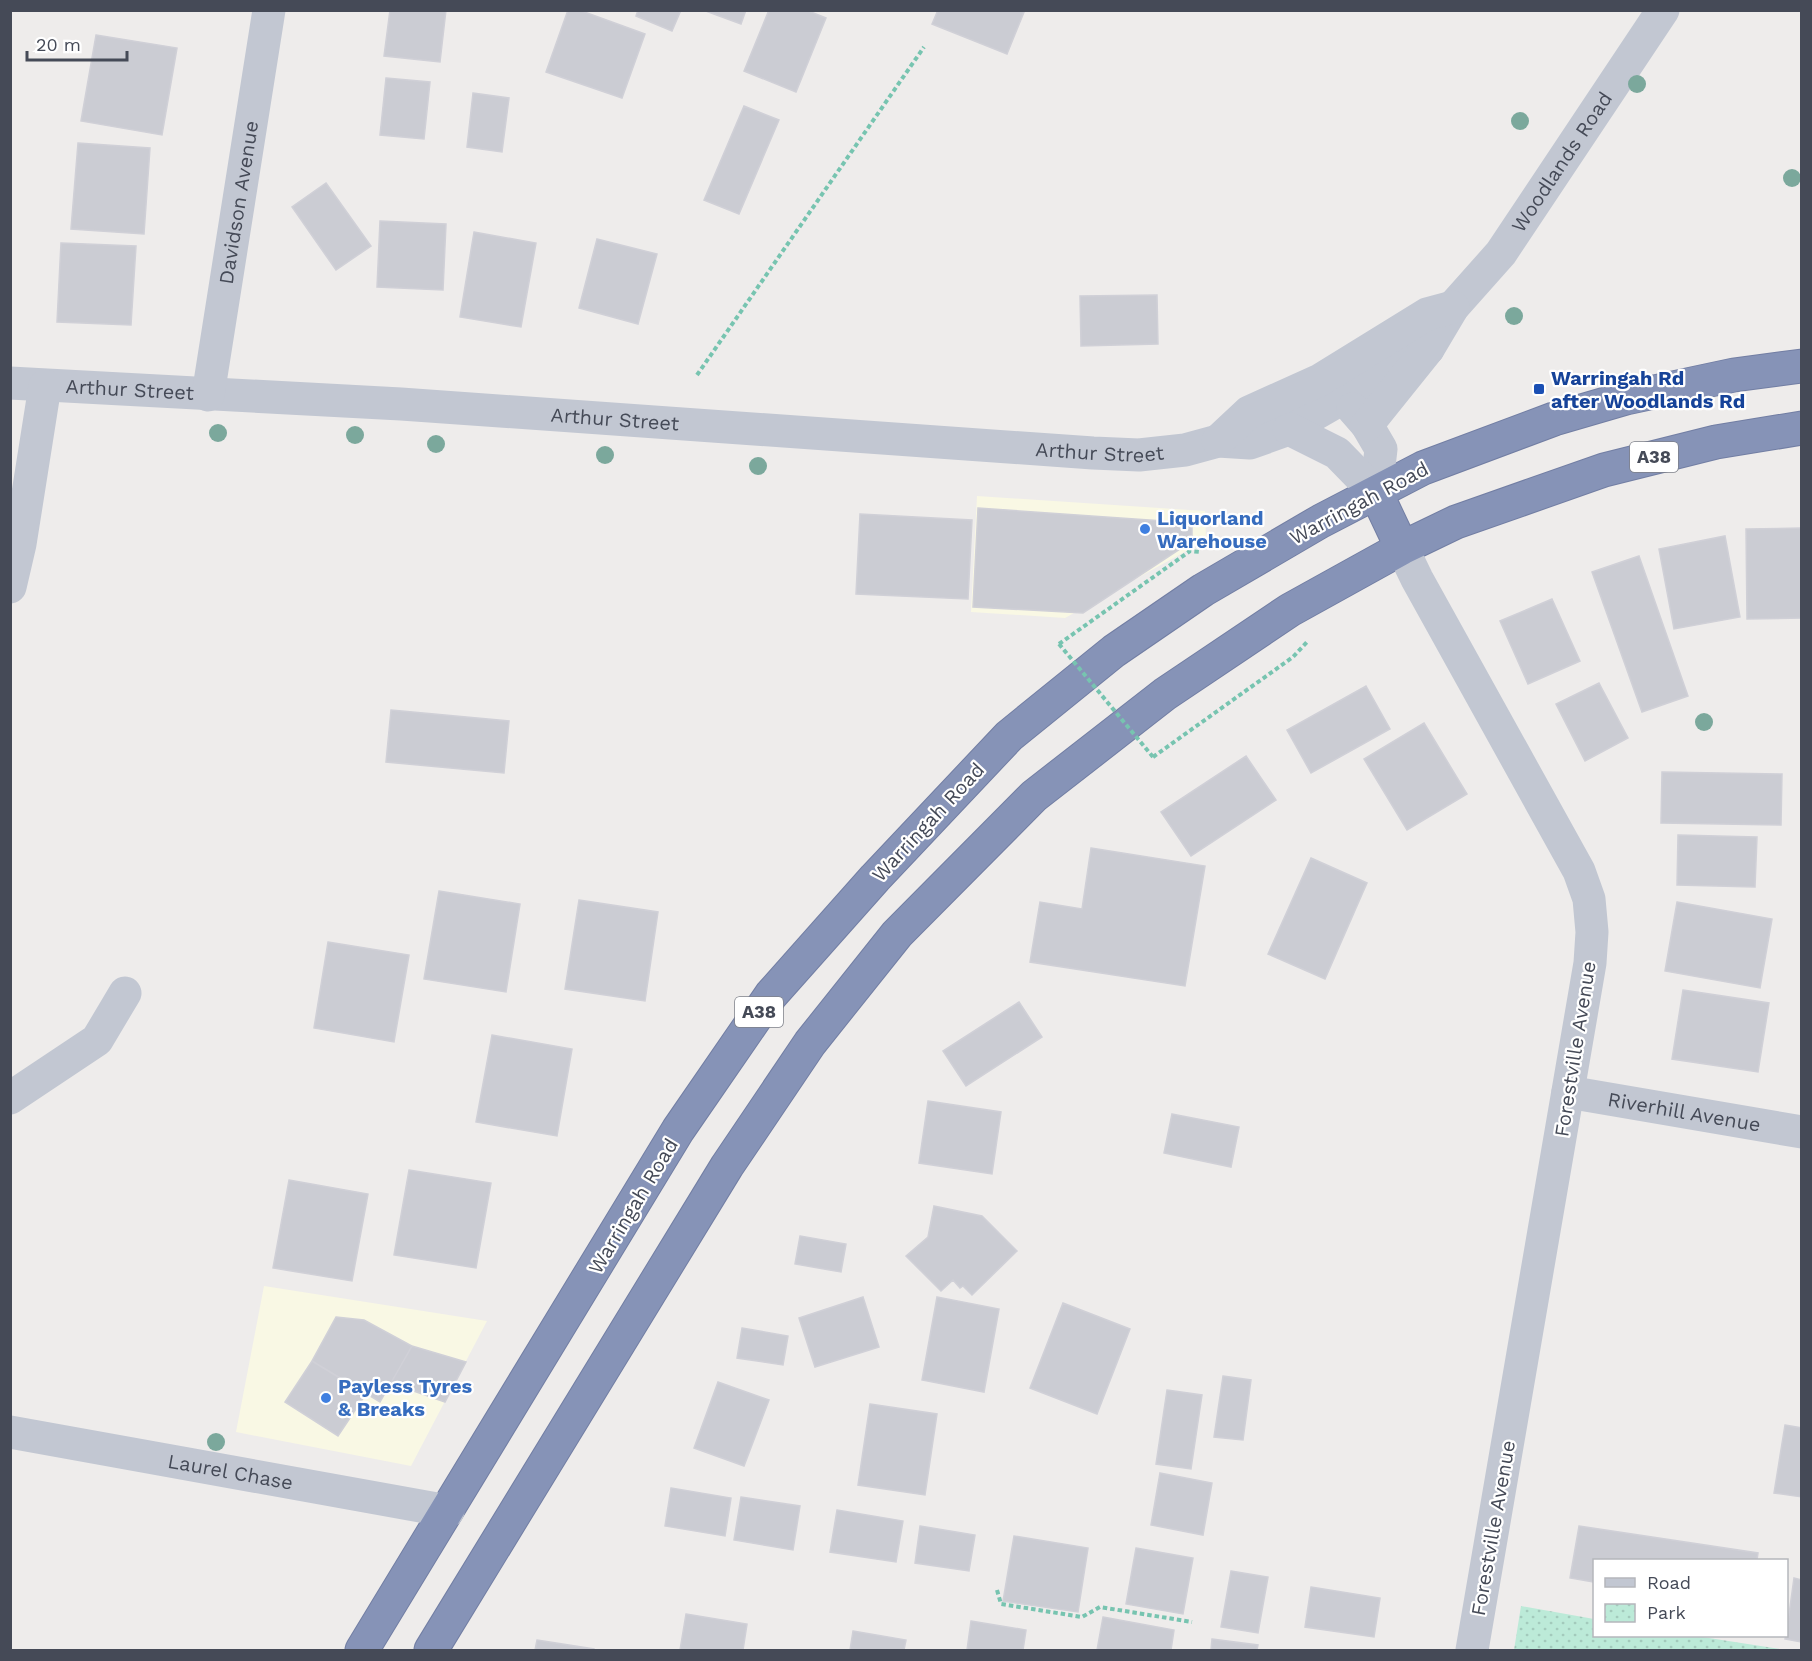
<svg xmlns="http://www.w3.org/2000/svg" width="1812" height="1661" viewBox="0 0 1812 1661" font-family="'Work Sans',sans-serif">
<defs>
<pattern id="park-dots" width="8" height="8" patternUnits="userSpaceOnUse" patternTransform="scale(1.5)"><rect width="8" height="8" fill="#bcead8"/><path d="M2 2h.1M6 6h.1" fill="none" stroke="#a3cabc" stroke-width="1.8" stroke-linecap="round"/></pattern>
</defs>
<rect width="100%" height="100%" fill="#eeeceb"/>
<!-- commercial -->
<path fill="#f9f8e4" d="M977,496L1205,511L1206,540L1065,618L971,612Z
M264,1286L487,1321L411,1466L236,1432Z"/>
<!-- park -->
<path fill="url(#park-dots)" d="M1521,1606L1594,1619V1636H1696L1786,1650H1514Z"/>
<!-- building -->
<path fill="#cbccd3" stroke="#d0d0d7" stroke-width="1.5" d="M390,10H446L440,62L384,56Z
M568,10H579L645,34L622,98L546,72Z
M638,10H681L672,31L636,16Z
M703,10H746L741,24Z
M769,10H806L826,18L796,92L744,71Z
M938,10H1020L1024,12L1007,54L932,24Z
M96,35L177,48L162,135L81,121Z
M386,78L430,82L424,139L380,135Z
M473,93L509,98L502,152L467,147Z
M744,106L779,120L739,214L704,200Z
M78,143L150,148L144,234L71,229Z
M326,183L371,246L336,270L292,207Z
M380,221L446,224L443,290L377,287Z
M474,232L536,243L521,327L460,317Z
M597,239L657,254L638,324L579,308Z
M61,243L136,246L131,325L57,322Z
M1157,295L1158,344L1081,346L1080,296Z
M978,508L1192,523V541L1083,613L973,607Z
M860,514L972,520L968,599L856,594Z
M1802,528V618L1747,619L1746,529Z
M1725,536L1740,617L1674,629L1659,549Z
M1639,556L1688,696L1642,712L1592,572Z
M1552,599L1580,661L1528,684L1500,621Z
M1599,683L1628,738L1585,761L1556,704Z
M1366,686L1390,729L1311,773L1287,730Z
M391,710L509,721L504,773L386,762Z
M1424,723L1467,794L1407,830L1364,759Z
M1246,756L1276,800L1191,856L1161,812Z
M1662,772L1782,774L1781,825L1661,823Z
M1678,835L1757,837L1755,887L1677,885Z
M1091,848L1205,866L1185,986L1030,962L1040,902L1082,909Z
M1311,858L1367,883L1325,979L1268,954Z
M439,891L520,904L506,992L424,979Z
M579,900L658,912L645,1001L565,989Z
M1677,902L1772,919L1760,988L1665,971Z
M328,942L409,955L394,1042L314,1028Z
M1683,990L1769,1003L1758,1072L1672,1059Z
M1019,1002L1042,1037L966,1086L943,1051Z
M492,1035L572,1049L557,1136L476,1122Z
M928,1101L1001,1112L992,1174L919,1163Z
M1172,1114L1239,1127L1231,1167L1164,1153Z
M409,1170L491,1183L476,1268L394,1255Z
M289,1180L368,1194L352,1281L273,1268Z
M934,1206L982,1216L1017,1251L972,1295L963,1286L960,1288L953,1280L941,1291L906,1256L928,1237Z
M800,1236L846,1244L841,1272L795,1264Z
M863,1297L879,1347L815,1367L799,1318Z
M937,1297L999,1309L984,1392L922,1380Z
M1063,1303L1130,1329L1097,1414L1030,1388Z
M336,1317L364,1320L412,1346L380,1402L312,1361Z
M742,1328L788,1336L783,1365L737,1358Z
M412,1346L466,1362L445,1402L391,1383Z
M312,1361L366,1394L338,1436L285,1402Z
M1223,1376L1251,1380L1243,1440L1214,1437Z
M718,1382L769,1400L744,1466L694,1448Z
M1167,1390L1202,1395L1191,1469L1156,1464Z
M870,1404L937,1414L925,1495L858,1485Z
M1785,1425L1802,1428V1497L1774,1493Z
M1160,1473L1212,1483L1203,1535L1151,1525Z
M671,1488L731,1498L725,1536L665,1526Z
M741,1497L800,1506L793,1550L734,1540Z
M837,1510L903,1521L896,1562L830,1552Z
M920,1526L975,1535L969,1571L915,1563Z
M1579,1526L1758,1553L1757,1560H1594V1582L1570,1578Z
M1014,1536L1088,1548L1078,1612L1003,1601Z
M1136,1548L1193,1558L1183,1614L1126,1604Z
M1231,1571L1268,1577L1258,1633L1221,1627Z
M1794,1578L1802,1580V1642L1785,1639L1786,1636Z
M1311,1587L1380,1598L1374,1637L1305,1627Z
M686,1614L747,1624L743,1650H680Z
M1103,1617L1174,1630L1171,1650H1097Z
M971,1621L1026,1630L1023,1650H967Z
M853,1631L906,1640L904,1650H850Z
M1212,1639L1258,1645L1257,1650H1211Z
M537,1640L594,1649V1650H535Z"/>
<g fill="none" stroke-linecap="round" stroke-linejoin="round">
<defs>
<path id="highway" d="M1376,493L1402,548
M362,1650L678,1130L771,995L875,878L1009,736L1114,651L1203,590L1321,521L1423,468L1554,419L1626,398L1734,375L1802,366
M431,1650L727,1166L810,1043L897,934L1034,796L1165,694L1290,610L1402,548L1456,522L1604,470L1716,442L1802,428"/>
</defs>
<!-- highway casing -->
<use href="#highway" stroke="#727ea3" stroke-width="35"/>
<!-- path -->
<path stroke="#77c4b0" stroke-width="4" stroke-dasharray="4.5 3" stroke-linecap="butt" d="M697,375L924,47
M1059,644L1190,551L1200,552
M1153,757L1293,657L1308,641
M997,1590L1001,1604L1082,1617L1100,1607L1192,1622"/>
<!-- street -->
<g stroke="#c2c7d2" stroke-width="33">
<path id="s1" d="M10,383L401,404L1093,453L1139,455L1185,450L1218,441L1250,443L1289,429L1428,349"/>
<path id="s2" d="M208,395L269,10"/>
<path d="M1353,409L1367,425L1381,449L1376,493"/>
<path id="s3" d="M1367,425L1428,349L1453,307L1501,253L1663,10"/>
<path d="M1289,429L1337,453L1376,493"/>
<path d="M1218,441L1249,412L1320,380L1427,314L1453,307"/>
<path d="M1402,548L1417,579L1579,871L1589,899L1592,932L1590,963L1472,1650"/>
<path d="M10,587L20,544L45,386"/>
<path id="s4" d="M1568,1092L1802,1132"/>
<path d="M10,1098L97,1040L125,993"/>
<path id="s5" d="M10,1432L448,1511"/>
</g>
<!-- highway -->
<use href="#highway" stroke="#8693b7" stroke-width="33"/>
<!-- path-bridge -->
<path stroke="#77c4b0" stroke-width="4" stroke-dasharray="4.5 3" stroke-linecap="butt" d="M1059,644L1153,757"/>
</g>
<!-- trees -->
<g fill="#7ba89c">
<circle cx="1637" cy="84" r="9"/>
<circle cx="1520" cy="121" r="9"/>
<circle cx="1792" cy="178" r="9"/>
<circle cx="1514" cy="316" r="9"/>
<circle cx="218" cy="433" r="9"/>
<circle cx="355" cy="435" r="9"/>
<circle cx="436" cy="444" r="9"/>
<circle cx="605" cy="455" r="9"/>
<circle cx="758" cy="466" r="9"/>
<circle cx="1704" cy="722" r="9"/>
<circle cx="216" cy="1442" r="9"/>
</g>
<!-- markers -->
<rect fill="#1a4fb4" stroke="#fff" stroke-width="2" x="1533" y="383" width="12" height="12" rx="3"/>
<g fill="#3f7fe0" stroke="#fff" stroke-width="2">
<circle cx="1145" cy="529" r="6"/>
<circle cx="326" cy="1398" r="6"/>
</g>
<g text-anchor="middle" stroke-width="4.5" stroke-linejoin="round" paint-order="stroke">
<!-- shield labels -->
<g fill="#fff" stroke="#7d8089" stroke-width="1.5">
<rect x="1630" y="442" width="48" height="30" rx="4.5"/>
<rect x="735" y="997" width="48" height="30" rx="4.5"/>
</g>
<g font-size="18" font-weight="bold" fill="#454a57">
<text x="1654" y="463">A38</text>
<text x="759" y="1018">A38</text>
</g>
<!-- street labels -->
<g font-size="20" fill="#454a57" stroke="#fff">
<text dy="7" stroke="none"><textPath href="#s3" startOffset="328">Woodlands Road</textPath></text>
<text dy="7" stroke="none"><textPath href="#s2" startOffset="195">Davidson Avenue</textPath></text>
<text dy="7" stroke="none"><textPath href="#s1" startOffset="120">Arthur Street</textPath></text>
<text dy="7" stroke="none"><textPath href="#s1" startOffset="606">Arthur Street</textPath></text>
<text dy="7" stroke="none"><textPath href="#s1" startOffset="1092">Arthur Street</textPath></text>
<text transform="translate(1359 503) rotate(-28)" y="7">Warringah Road</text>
<text transform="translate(928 822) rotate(-47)" y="7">Warringah Road</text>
<text transform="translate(1575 1049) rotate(-81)" y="7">Forestville Avenue</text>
<text dy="7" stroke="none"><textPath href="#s4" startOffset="118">Riverhill Avenue</textPath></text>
<text transform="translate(633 1206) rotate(-59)" y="7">Warringah Road</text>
<text dy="7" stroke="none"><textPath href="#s5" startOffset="224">Laurel Chase</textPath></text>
<text transform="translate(1493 1528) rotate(-80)" y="7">Forestville Avenue</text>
</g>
<!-- transit labels -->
<g font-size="20" font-weight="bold" fill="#164399" stroke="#fff" text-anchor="start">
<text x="1551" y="385">Warringah Rd<tspan x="1551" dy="23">after Woodlands Rd</tspan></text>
</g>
<!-- shop labels -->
<g font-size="20" font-weight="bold" fill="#366cbe" stroke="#fff" text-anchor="start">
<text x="1157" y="525">Liquorland<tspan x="1157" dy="23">Warehouse</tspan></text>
<text x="338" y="1393">Payless Tyres<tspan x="338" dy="23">&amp; Breaks</tspan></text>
</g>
</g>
<!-- border -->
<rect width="1812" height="1661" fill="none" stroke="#454a57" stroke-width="24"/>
<!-- legend -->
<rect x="1593" y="1559" width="195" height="78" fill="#ffffff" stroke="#b5b7bc" stroke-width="1.5"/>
<rect x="1605" y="1578" width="30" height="9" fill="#c2c7d2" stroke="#b5b7bc" stroke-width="1.5"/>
<text x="1647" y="1589" font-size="18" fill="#454a57">Road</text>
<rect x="1605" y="1604" width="30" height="18" fill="url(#park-dots)" stroke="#b5b7bc" stroke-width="1.5"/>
<text x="1647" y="1619" font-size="18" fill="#454a57">Park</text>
<!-- scale -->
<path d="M27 51v9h100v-9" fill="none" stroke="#454a57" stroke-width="3"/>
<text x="36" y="51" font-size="18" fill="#454a57" stroke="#ffffff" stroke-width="4.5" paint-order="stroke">20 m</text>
</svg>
